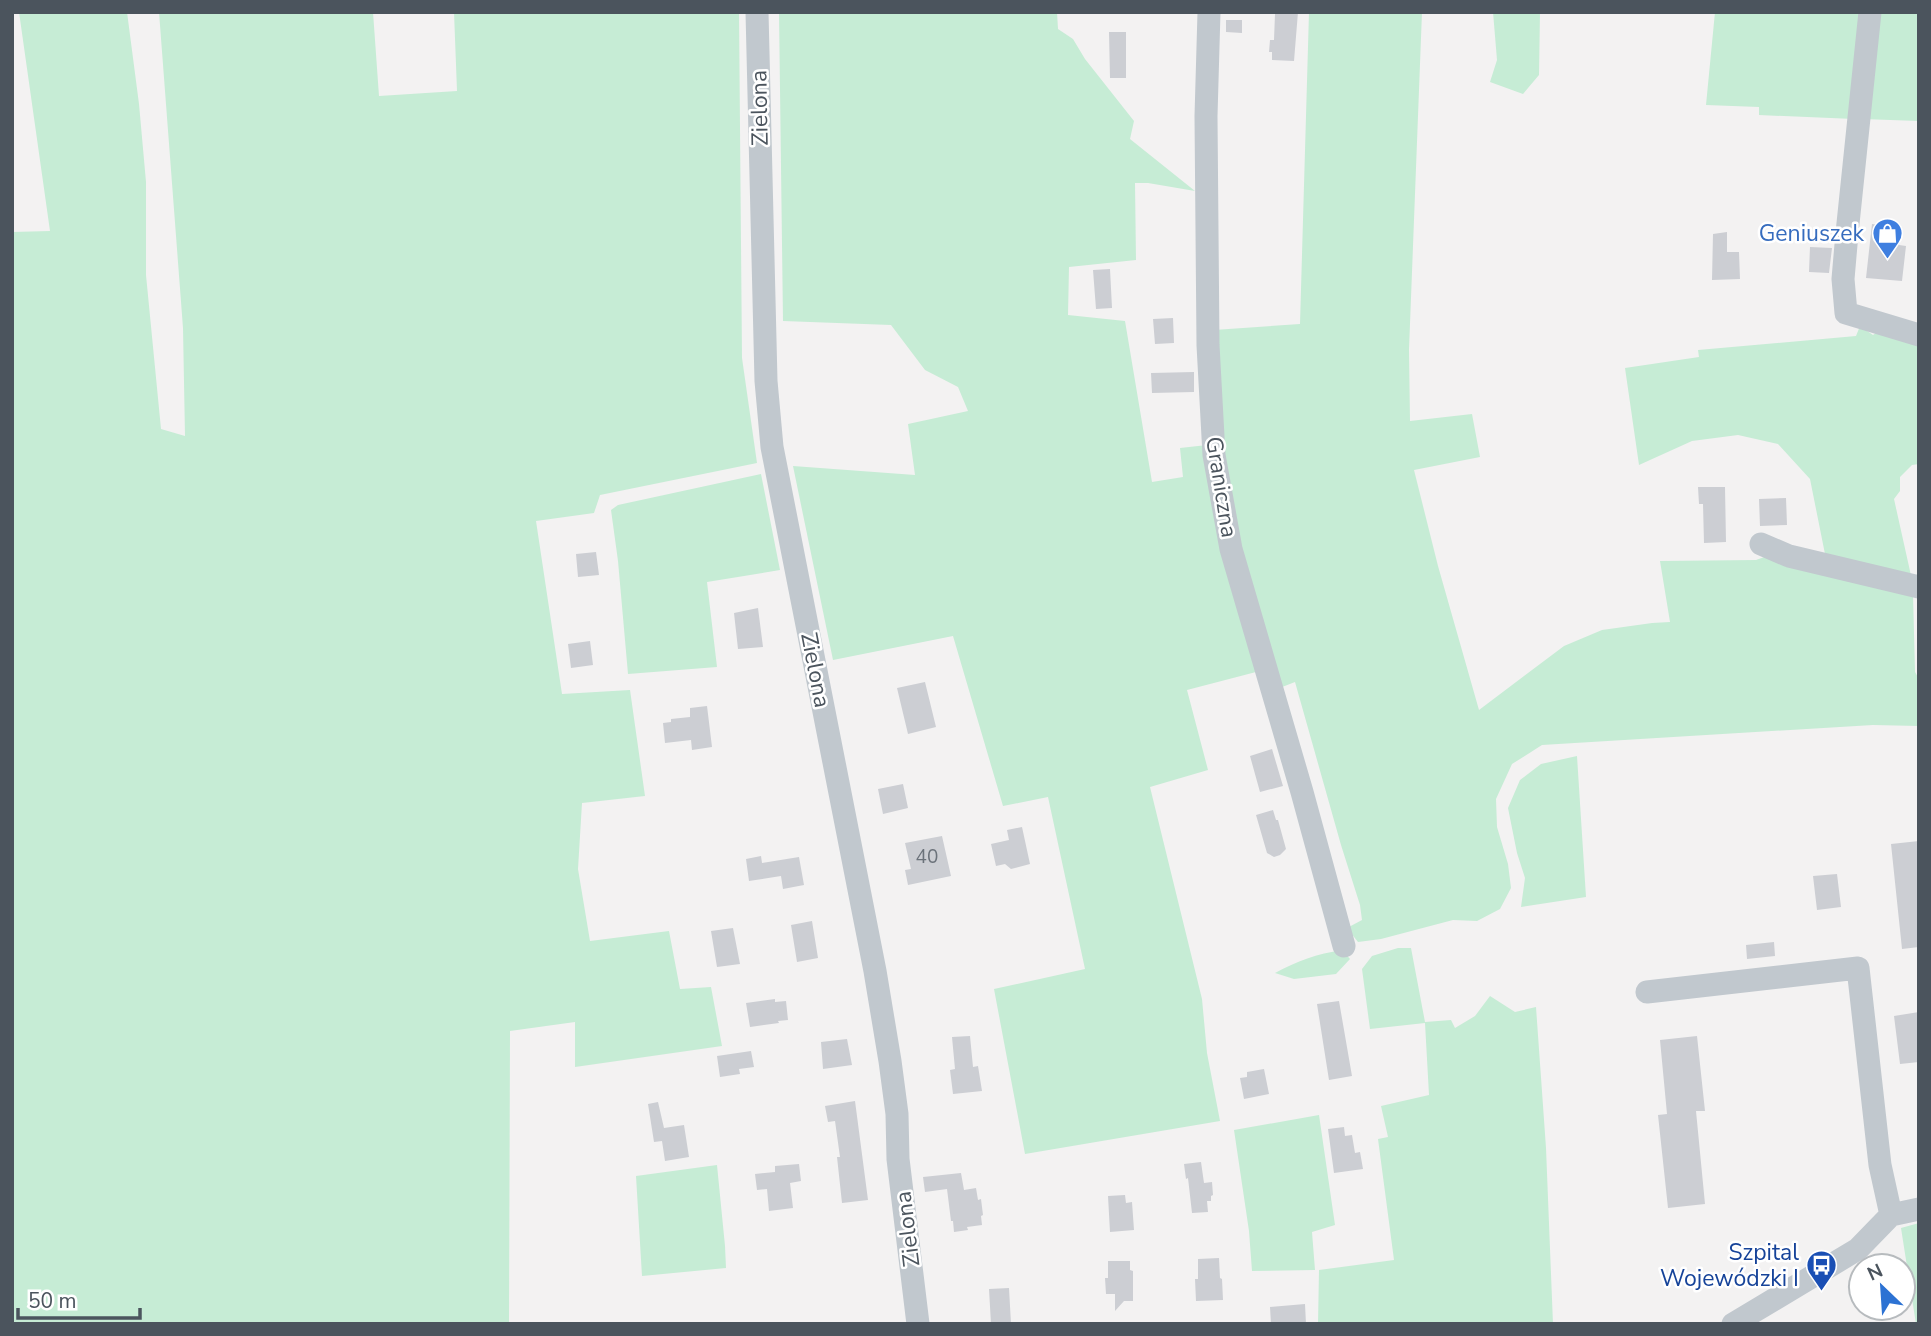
<svg xmlns="http://www.w3.org/2000/svg" width="1931" height="1336" viewBox="0 0 1931 1336" font-family="'Nunito Sans',sans-serif">
<rect width="100%" height="100%" fill="#f3f2f2"/>
<!-- green -->
<path fill="#c6ecd5" d="M19,12H127L139,104L146,182V275L161,429L185,436L183,328L159,12H373L379,96L457,91L454,12H739L742,358L757,463L600,495L594,513L536,521L562,694L630,690L645,796L582,803L578,869L590,941L669,931L680,989L711,987L722,1046L575,1067V1022L510,1031L509,1324H12V232L50,231Z
M779,12H1057L1058,29L1073,39L1085,59L1134,121L1130,139L1195,191L1148,183H1135L1136,260L1069,267L1068,315L1125,321L1152,482L1183,477L1180,448L1207,445L1256,672L1187,690L1208,770L1150,787L1202,999L1207,1053L1220,1121L1025,1154L994,989L1085,969L1048,797L1003,806L953,636L833,660L793,466L915,475L908,424L968,411L958,387L925,370L891,325L783,321Z
M1309,12H1422L1409,350L1410,421L1472,414L1480,457L1414,470L1438,566L1479,710L1564,646L1602,630L1652,623L1670,622L1660,561L1756,560L1770,555L1913,594L1915,672L1919,679V726L1873,725L1542,745L1512,764L1496,799L1497,827L1508,864L1511,888L1500,909L1477,921L1453,920L1381,939L1358,942L1347,928L1362,920L1360,905L1341,845L1295,682L1277,689L1233,521L1219,443L1214,330L1300,324Z
M1493,12H1540L1539,75L1523,94L1490,82L1497,60Z
M1715,12H1867L1854,119L1759,115V107L1706,105Z
M1875,12H1919V121L1862,119Z
M1860,326L1873,335L1882,329L1919,338V464L1912,465L1900,477V491L1894,499L1912,580L1919,572V583L1827,564L1810,479L1778,444L1738,435L1692,441L1639,465L1625,368L1699,357L1698,350L1856,336Z
M761,474L780,570L707,582L717,667L628,674L618,561L611,510L618,505Z
M1577,756L1586,897L1521,907L1525,878L1517,853L1508,808L1520,780L1541,764Z
M1398,948H1411L1425,1022L1451,1020L1455,1028L1475,1016L1490,996L1515,1012L1536,1007L1546,1148L1553,1324H1318L1319,1270L1394,1260L1378,1139L1388,1137L1381,1106L1429,1095L1425,1023L1370,1029L1362,969L1372,956Z
M1342,950L1350,959L1336,974L1294,979L1275,973C1297,961 1317,954 1342,950Z
M1319,1115L1335,1225L1312,1232L1315,1270L1252,1271L1249,1231L1234,1130Z
M717,1165L725,1246L726,1268L642,1276L636,1176Z
M1919,1223V1324H1916L1901,1228Z"/>
<!-- building -->
<path fill="#ccced3" d="M1282,12H1298L1294,61L1272,60V52H1269L1270,40H1274L1275,14H1282Z
M1226,20H1242V33L1226,32Z
M1109,32H1126V78H1110Z
M1872,224L1900,228L1899,245L1906,246L1902,281L1866,278Z
M1727,232V252H1739L1740,279L1712,280L1713,234Z
M1810,247L1832,248L1829,273L1809,272Z
M1110,269L1112,308L1096,309L1093,270Z
M1173,318L1174,343L1155,344L1153,319Z
M1194,372V392L1152,393L1151,373Z
M1698,487H1725L1726,542L1704,543L1703,504H1699Z
M1786,498L1787,525L1760,526L1759,499Z
M596,552L599,575L578,577L576,554Z
M758,608L763,647L738,649L734,613Z
M590,641L593,665L571,668L568,644Z
M925,682L936,727L908,734L897,688Z
M707,706L712,747L692,750L691,740L665,743L663,723L671,722V719L690,717V708Z
M1272,749L1283,786L1260,792L1250,756Z
M903,784L908,808L883,814L878,789Z
M1273,810L1276,820H1278L1286,849L1280,855L1274,857L1267,853L1256,815Z
M1022,827L1030,864L1011,869L1005,864L996,866L991,844L1009,840L1007,830Z
M942,836L951,876L908,885L905,870L911,869L905,843Z
M1919,841V947L1902,949L1891,844Z
M761,856L762,863L799,857L804,885L783,889L781,876L749,881L746,859Z
M1837,874L1841,907L1817,910L1813,876Z
M812,921L818,958L797,962L791,925Z
M733,928L740,964L717,967L711,931Z
M1774,942L1775,956L1747,959L1746,945Z
M775,999V1002L786,1001L788,1020L778,1021L779,1023L750,1027L746,1003Z
M1339,1001L1352,1076L1329,1080L1317,1004Z
M1919,1012V1062L1900,1064L1894,1016Z
M970,1036L973,1067L978,1066L982,1091L953,1094L950,1070L955,1069L952,1037Z
M1697,1036L1705,1111H1696L1705,1204L1668,1208L1658,1115L1667,1114L1660,1040Z
M847,1039L852,1065L823,1069L821,1042Z
M751,1051L754,1067L739,1069L740,1074L720,1077L717,1056Z
M1264,1069L1269,1094L1244,1099L1240,1078L1247,1077V1072Z
M855,1101L868,1200L842,1203L837,1157H840L835,1121L828,1122L825,1106Z
M658,1102L664,1128L684,1125L689,1157L665,1161L662,1141L654,1142L648,1104Z
M1344,1127L1345,1136L1352,1135L1355,1153L1360,1152L1363,1169L1334,1173L1328,1129Z
M1201,1162L1204,1183L1212,1182L1213,1195L1211,1196V1201H1207L1208,1212L1192,1213L1188,1178L1186,1179L1184,1164Z
M799,1164L801,1181L790,1183L793,1208L769,1211L767,1189L757,1190L755,1174L775,1172V1166Z
M961,1173L964,1190L976,1188L978,1200L981,1199L983,1215L981,1216L982,1225L967,1227L968,1230L954,1232L953,1221H951L947,1189L925,1192L923,1177Z
M1125,1195L1126,1203L1132,1202L1134,1230L1110,1232L1108,1196Z
M1219,1258L1220,1278L1222,1279L1223,1300L1196,1301L1195,1279H1198V1259Z
M1108,1261H1130V1270L1133,1271V1301H1124L1115,1311V1294H1106L1105,1278H1108Z
M1009,1288L1011,1324H991L989,1289Z
M1305,1304L1306,1324H1271L1270,1307Z"/>
<g fill="none" stroke-linecap="round" stroke-linejoin="round">
<!-- minor -->
<path stroke="#c1c8ce" stroke-width="23" d="M757,12L766,381L772,447L875,971L890,1061L897,1114L898,1159L918,1324
M1209,12L1206,116L1208,345L1214,455L1231,549L1302,792L1344,946
M1870,12L1847,233L1843,279L1846,313L1919,335
M1761,544L1789,556L1919,587
M1647,992L1858,968L1880,1165L1891,1215
M1733,1324L1858,1249L1891,1215L1919,1209"/>
</g>
<!-- icons -->
<defs>
<symbol id="shop-pin" viewBox="-11 -11 22 30"><path d="M0 17L-7.5 6A9.5 9.5 0 1 1 7.5 6Z" fill="#3f7fe0" stroke="#fff"/><path d="M-5-2.5h2.3a2.7 3.5 0 0 1 5.4 0H5L5.5 6h-11ZM-1.5-2.5h3a1.5 2.3 0 0 0-3 0Z" fill="#fff"/></symbol>
<symbol id="bus-pin" viewBox="-11 -11 22 30"><path d="M0 17L-7.5 6A9.5 9.5 0 1 1 7.5 6Z" fill="#1a4fb4" stroke="#fff"/><path d="M-5-6H5V4H4V6H2V4H-2V6H-4V4H-5ZM-3.5-4V0h7V-4ZM-3.5 1.2v1.5H-2V1.2ZM2 1.2v1.5H3.5V1.2Z" fill="#fff"/></symbol>
</defs>
<g fill-rule="evenodd">
<use href="#shop-pin" x="1870" y="216" width="35" height="47"/>
<use href="#bus-pin" x="1804" y="1248" width="35" height="47"/>
</g>
<g text-anchor="middle" stroke-width="5" stroke-linejoin="round" paint-order="stroke">
<!-- number labels -->
<g font-size="19" fill="#6b727a">
<text x="927" y="863">40</text>
</g>
<!-- street labels -->
<g font-size="23" fill="#4b545d" stroke="#fff">
<text transform="translate(759 108) rotate(-91)" y="8">Zielona</text>
<text transform="translate(1222 487) rotate(81)" y="8">Graniczna</text>
<text transform="translate(816 670) rotate(79)" y="8">Zielona</text>
<text transform="translate(907 1229) rotate(-97)" y="8">Zielona</text>
</g>
<!-- shop labels -->
<g font-size="23" fill="#366cbe" stroke="#fff" text-anchor="end">
<text x="1864" y="241">Geniuszek</text>
</g>
<!-- transit labels -->
<g font-size="23" fill="#164399" stroke="#fff" text-anchor="end">
<text x="1799" y="1260">Szpital<tspan x="1799" dy="26">Wojewódzki I</tspan></text>
</g>
</g>
<!-- border -->
<rect width="1931" height="1336" fill="none" stroke="#4b545d" stroke-width="28"/>
<!-- north arrow -->
<g transform="translate(1882 1287) rotate(335)"><circle r="33" fill="#ffffff" stroke="#b7bbbe" stroke-width="2"/>
<path d="M0-5L12 26L0 18L-12 26Z" fill="#2c72d3"/>
<text y="-10" font-size="19" font-weight="bold" text-anchor="middle" fill="#4b545d">N</text>
</g>
<!-- scale -->
<path d="M18 1308v10h122v-10" fill="none" stroke="#4b545d" stroke-width="3.5"/>
<text x="28" y="1308" font-size="21" fill="#4b545d" stroke="#ffffff" stroke-width="5" paint-order="stroke">50 m</text>
</svg>
